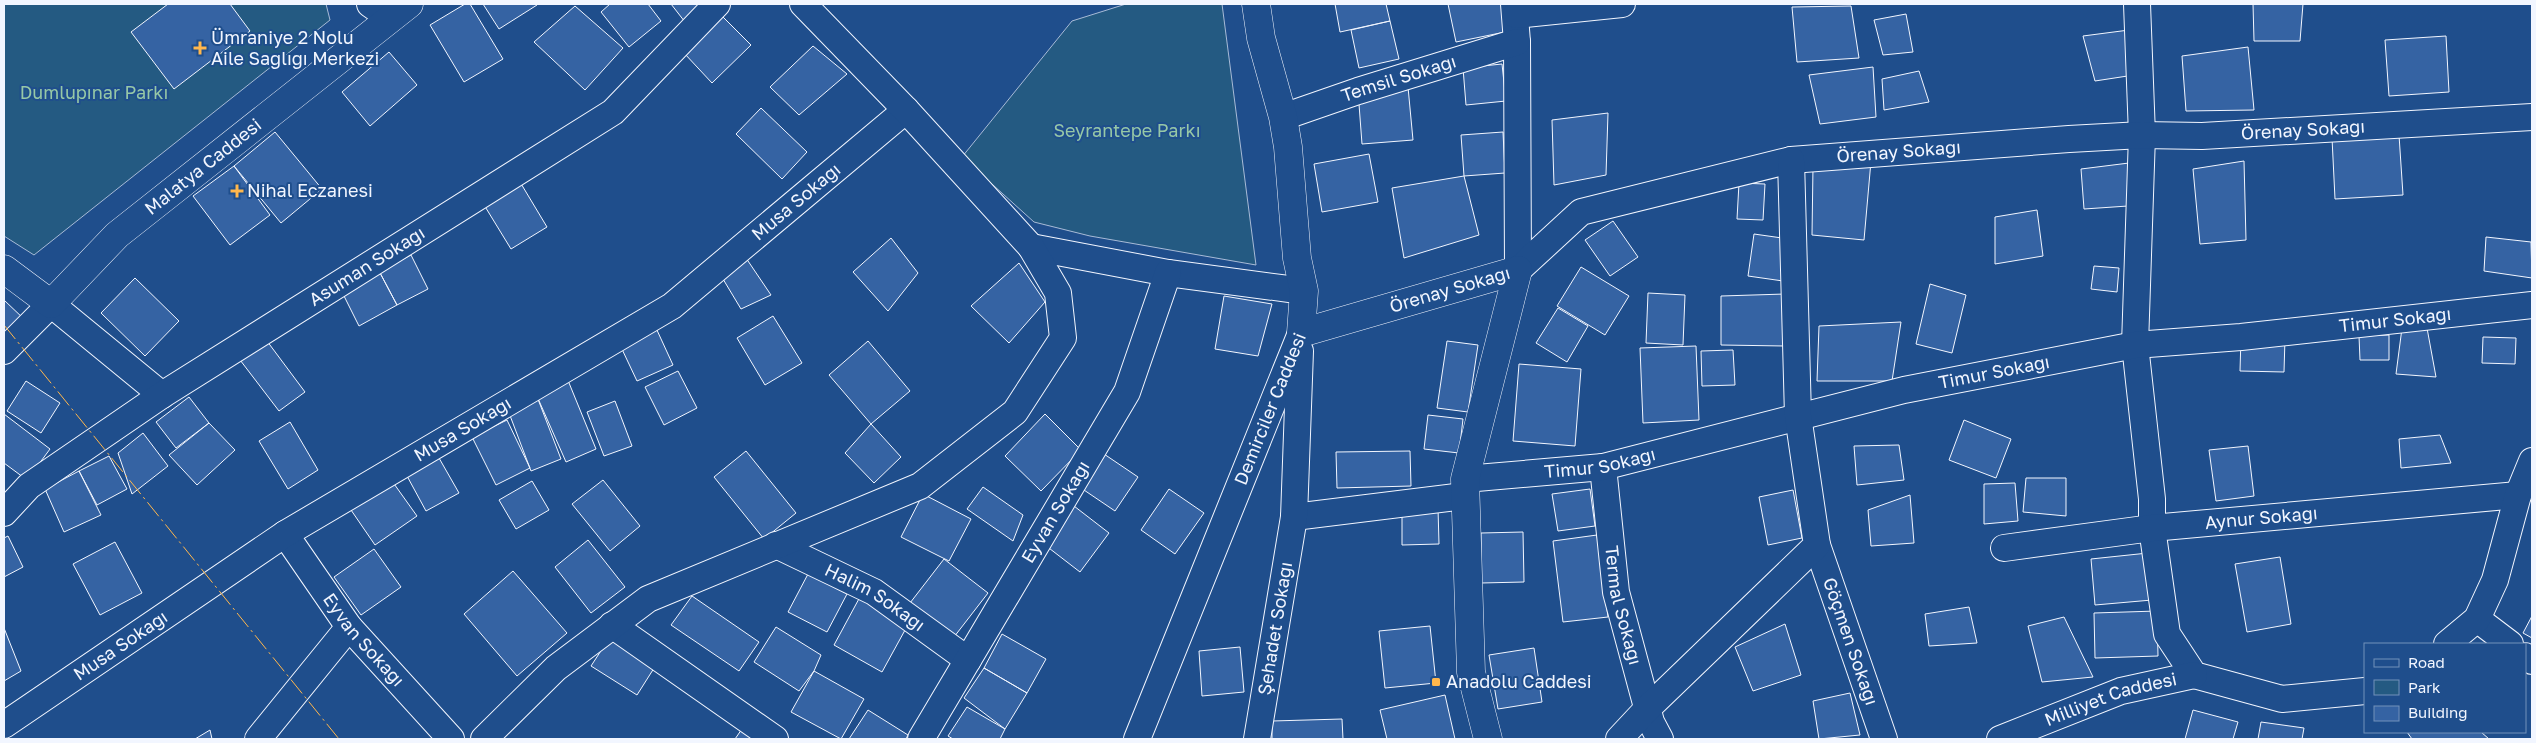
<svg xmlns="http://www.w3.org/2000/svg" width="2536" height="743" viewBox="0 0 2536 743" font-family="'Golos Text',sans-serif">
<rect width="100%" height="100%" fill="#1f4e8c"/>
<!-- green -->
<path fill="#245a82" stroke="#a8bbd7" d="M4,4H326L330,20L34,255L4,236Z
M1126,4H1222L1256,265L1090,236L1034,222L962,157L1072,21Z"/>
<!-- building -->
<path fill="#3563a3" stroke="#f2f6ff" d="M168,4H230L250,31L174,89L131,32Z
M465,4H470L503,59L464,82L430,25Z
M483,4H537V5L499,29Z
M610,4H648L661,21L629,47L601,12Z
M671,4H708L685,22Z
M1335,4H1386L1390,21L1340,32Z
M1448,4H1505L1510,31L1456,42Z
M2253,4H2303L2300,41H2254Z
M575,6L623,48L585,90L534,42Z
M1851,6L1859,58L1797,62L1792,7Z
M1906,14L1913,52L1883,55L1874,20Z
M722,16L751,45L712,83L684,53Z
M1390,21L1399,59L1359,68L1351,30Z
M2129,30L2134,75L2095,81L2083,36Z
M2446,36L2449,92L2389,96L2385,40Z
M813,46L847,74L799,115L770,87Z
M2248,47L2254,110L2186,111L2182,56Z
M389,52L417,85L370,126L342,92Z
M1502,64L1506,101L1466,105L1463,68Z
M1873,67L1876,117L1820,124L1809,75Z
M1919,71L1929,102L1884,110L1882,79Z
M1408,87L1413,140L1362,144L1358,91Z
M761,108L807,152L782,179L736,134Z
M1608,113L1606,175L1554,185L1552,120Z
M275,132L322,189L281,223L234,166Z
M1503,132L1505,173L1464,176L1461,135Z
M2399,135L2403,195L2335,199L2332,138Z
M1369,154L1378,202L1322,212L1314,164Z
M1871,161L1864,240L1812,235L1813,166Z
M2244,161L2246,240L2200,244L2193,169Z
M2129,163L2128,206L2084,209L2081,169Z
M234,166L270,215L230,245L193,196Z
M1464,176L1479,235L1404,258L1392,188Z
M517,177L547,227L511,249L481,200Z
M1739,183L1765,184L1763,220L1737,219Z
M2037,210L2043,256L1995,264V217Z
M1613,221L1638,257L1610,276L1585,240Z
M1754,234L1789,239L1783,281L1748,276Z
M2486,237L2531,242L2532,278L2484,271Z
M891,238L918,273L888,311L853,272Z
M411,255L428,289L397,305L379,271Z
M746,258L771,295L741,309L720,274Z
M1019,263L1045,302L1009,343L971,306Z
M2094,266L2119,268L2117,292L2091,289Z
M1581,267L1629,296L1605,335L1557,306Z
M379,271L397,305L359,326L341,290Z
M135,278L179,321L145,356L101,313Z
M1930,284L1966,295L1952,353L1916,344Z
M1648,293L1685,295L1683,345L1646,343Z
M1785,294V346L1721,345V296Z
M1224,296L1272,304L1258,356L1215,349Z
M4,300L25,320L4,343Z
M1558,308L1588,326L1567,362L1536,343Z
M773,316L802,363L765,385L737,338Z
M1901,322L1892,381H1817L1819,326Z
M656,328L673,365L637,381L620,345Z
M2402,328H2427L2436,377L2396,374Z
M2389,335V360H2360L2359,336Z
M264,337L305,392L279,411L237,356Z
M2241,337L2285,338L2284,372L2240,371Z
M2483,337L2516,338L2515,364L2482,363Z
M868,341L910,391L871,424L829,375Z
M1447,341L1478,345L1468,412L1437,408Z
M1696,346L1699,420L1643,423L1640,348Z
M1733,350L1735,385L1702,386L1701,351Z
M1519,364L1581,369L1575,446L1513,441Z
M678,371L697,408L664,425L645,387Z
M567,378L596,449L566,462L536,394Z
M26,381L60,403L41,433L7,411Z
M536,394L561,459L531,471L506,405Z
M189,397L209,423L176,448L156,422Z
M615,401L632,446L604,456L587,412Z
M4,414L50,449L27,480L4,463Z
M1045,414L1081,450L1041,491L1005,456Z
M1428,415L1463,419L1459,453L1424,449Z
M507,420L530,468L496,485L472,437Z
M1964,420L2011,439L1996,478L1949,460Z
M290,422L318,470L288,489L259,441Z
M209,423L235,450L197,485L169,455Z
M871,424L901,457L874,483L845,453Z
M143,433L168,466L132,494L118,453Z
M2440,435L2451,463L2401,468L2399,439Z
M1899,445L1904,480L1857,485L1854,446Z
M2248,446L2254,496L2216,501L2209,450Z
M746,451L796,513L764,539L714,477Z
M1410,451L1411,486L1337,488L1336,452Z
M1104,454L1138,477L1115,511L1081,488Z
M109,456L127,489L97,505L79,471Z
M439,458L459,493L426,511L407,476Z
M79,471L101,515L64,532L45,489Z
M2026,478H2066V516L2023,512Z
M603,480L640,526L610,551L572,504Z
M392,481L417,516L375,545L351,510Z
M532,481L549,510L516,529L499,500Z
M2015,483L2018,521L1984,524V484Z
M983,487L1023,515L1013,541L967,509Z
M1169,489L1204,513L1175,554L1141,530Z
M1590,489L1595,526L1558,531L1552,494Z
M1793,490L1802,538L1768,545L1759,497Z
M923,494L971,519L949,561L901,537Z
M1910,495L1914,543L1871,546L1868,510Z
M1074,506L1109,533L1080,572L1045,545Z
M1438,508L1439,544L1402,545V513Z
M1523,532L1524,582L1481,583V533Z
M1597,535L1608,617L1563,622L1553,541Z
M8,536L23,567L4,577V538Z
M588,540L625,587L591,613L555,567Z
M115,542L142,593L100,615L73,564Z
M374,549L401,587L361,615L334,577Z
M2148,553L2152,600L2095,605L2091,559Z
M2280,557L2291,624L2247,632L2235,564Z
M944,559L988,593L954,637L910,603Z
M513,571L567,633L517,676L464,614Z
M808,574L847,594L827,632L788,612Z
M861,595L910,621L882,672L834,645Z
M692,596L759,642L739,671L671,625Z
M1969,607L1977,643L1929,646L1925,614Z
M2157,611L2158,656L2095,658L2094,613Z
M2532,616V638L2523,633Z
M2064,617L2093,677L2042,682L2028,626Z
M1785,624L1801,675L1753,691L1735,647Z
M1430,626L1436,683L1385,688L1379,631Z
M776,627L821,655L814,671L799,691L754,662Z
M4,628L21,671L4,681Z
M1002,634L1046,659L1027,693L984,668Z
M610,637L656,665L637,695L591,666Z
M1240,647L1244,692L1202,696L1199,651Z
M1534,648L1542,702L1498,709L1489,655Z
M984,668L1027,693L1005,729L964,698Z
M814,671L864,699L841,739L791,712Z
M1850,693L1860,735L1819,739L1813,701Z
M1445,695L1455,739H1387L1380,710Z
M967,707L1005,729L1000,739H953L948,736Z
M868,710L908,735L906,739H849Z
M2193,710L2238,722L2233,739H2185Z
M1342,719L1343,739H1272V721Z
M2261,722L2304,728L2302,739H2258Z
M744,726L763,739H735Z
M210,730L212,739H195Z
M2407,732H2481L2489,739H2412Z"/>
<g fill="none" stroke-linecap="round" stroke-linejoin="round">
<defs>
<g id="street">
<path d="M370,4L390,18"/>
<path d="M1514,4L1517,42L1518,270"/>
<path d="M2137,4L2142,135L2135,345L2152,499V528L2167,634L2194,675L2282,699L2365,691"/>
<path d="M1516,15L1622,4"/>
<path id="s1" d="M1283,117L1358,91L1517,42"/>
<path d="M1031,247L1168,273L1304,291"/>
<path id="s2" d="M1518,270L1581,212L1791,160L2069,139L2142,135L2202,136L2532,117"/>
<path d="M4,351L51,304L162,395"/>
<path id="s3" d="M1603,467L1616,592L1651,722L1660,739"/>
<path id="s4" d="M1465,479L1603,467L1904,390L2135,345L2241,337L2532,305"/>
<path id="s5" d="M4,513L29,486L162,395L613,112L717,4"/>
<path d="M1294,517L1464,496"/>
<path id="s6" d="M285,534L349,627L451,739"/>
<path id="s7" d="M776,545L874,592L968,660"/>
<path id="s8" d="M1817,545L1884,739"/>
<path id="s9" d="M2004,548L2152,528L2518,495"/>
<path d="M2477,619L2510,644"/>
<path d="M612,625L775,739"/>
<path d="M2447,644L2477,619L2495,580L2518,495L2532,461"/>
<path d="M2525,656L2532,661"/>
<path id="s10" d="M4,725L285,534L672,306L906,110"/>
<path d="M258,739L349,627"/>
<path d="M484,739L556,668L648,599L920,486L1015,412L1063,338L1058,293L1031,247L906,110L803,4"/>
<path id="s11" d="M921,739L1127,392L1168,273"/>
<path id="s12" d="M1137,739L1301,333"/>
<path id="s13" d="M1257,739L1294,517L1300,351"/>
<path d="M1619,739L1648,708L1817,545L1798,416L1791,160"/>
<path id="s14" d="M2000,739L2121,691L2194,675"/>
</g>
<g id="secondary">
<path id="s15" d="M1256,4L1261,38L1283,117L1288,147L1297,258L1304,291L1301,333L1518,270"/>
<path id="s16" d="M4,269L51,304L117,235L409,4"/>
<path d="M1488,739L1471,672L1465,479L1518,270"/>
</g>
</defs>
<!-- street casing -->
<use href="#street" stroke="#f2f6ff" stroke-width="28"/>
<!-- secondary casing -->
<use href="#secondary" stroke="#f2f6ff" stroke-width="29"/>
<!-- street -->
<use href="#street" stroke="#1f4e8c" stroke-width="26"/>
<!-- secondary -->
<use href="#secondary" stroke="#1f4e8c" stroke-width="28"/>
<!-- power -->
<path stroke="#ffb74d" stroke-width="1" stroke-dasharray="18 4 2.5 4" stroke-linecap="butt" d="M4,325L339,739"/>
</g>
<!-- markers -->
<g fill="#ffb74d" stroke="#1f4e8c" stroke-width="2">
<path d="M197.5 40.5h5v5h5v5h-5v5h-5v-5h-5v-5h5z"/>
<path d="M234.5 183.5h5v5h5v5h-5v5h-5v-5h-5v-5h5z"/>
<rect x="1431" y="677" width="10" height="10" rx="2.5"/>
</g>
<g text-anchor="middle" stroke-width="4" stroke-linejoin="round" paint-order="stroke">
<!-- poi labels -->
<g font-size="18" fill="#f2f6ff" stroke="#1f4e8c" text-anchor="start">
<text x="211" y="44">Ümraniye 2 Nolu<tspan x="211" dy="21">Aile Sağlığı Merkezi</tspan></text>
<text x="247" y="197">Nihal Eczanesi</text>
<text x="1446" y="688">Anadolu Caddesi</text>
</g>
<!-- street labels -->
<g font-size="18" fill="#f2f6ff" stroke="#1f4e8c">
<text dy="6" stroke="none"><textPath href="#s1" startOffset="122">Temsil Sokağı</textPath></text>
<text dy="6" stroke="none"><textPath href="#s2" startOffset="815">Örenay Sokağı</textPath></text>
<text dy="6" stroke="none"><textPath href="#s2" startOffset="410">Örenay Sokağı</textPath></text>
<text dy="6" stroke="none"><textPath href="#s16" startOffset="264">Malatya Caddesi</textPath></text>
<text dy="6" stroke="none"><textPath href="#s10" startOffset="951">Musa Sokağı</textPath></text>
<text dy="6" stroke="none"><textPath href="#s5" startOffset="440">Asuman Sokağı</textPath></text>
<text dy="6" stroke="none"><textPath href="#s15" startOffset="489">Örenay Sokağı</textPath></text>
<text dy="6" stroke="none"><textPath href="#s4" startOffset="946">Timur Sokağı</textPath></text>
<text dy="6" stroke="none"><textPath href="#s4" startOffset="541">Timur Sokağı</textPath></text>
<text dy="6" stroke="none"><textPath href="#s12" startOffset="356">Demirciler Caddesi</textPath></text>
<text dy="6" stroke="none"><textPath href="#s10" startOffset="546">Musa Sokağı</textPath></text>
<text dy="6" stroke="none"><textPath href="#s4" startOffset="136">Timur Sokağı</textPath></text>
<text dy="6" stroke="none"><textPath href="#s11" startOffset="264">Eyvan Sokağı</textPath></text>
<text dy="6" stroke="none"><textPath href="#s9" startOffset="259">Aynur Sokağı</textPath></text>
<text dy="6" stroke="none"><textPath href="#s7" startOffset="112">Halim Sokağı</textPath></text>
<text dy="6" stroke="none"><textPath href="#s3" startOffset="140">Termal Sokağı</textPath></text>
<text dy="6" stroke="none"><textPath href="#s13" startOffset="112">Şehadet Sokağı</textPath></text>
<text dy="6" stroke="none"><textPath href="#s6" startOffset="132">Eyvan Sokağı</textPath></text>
<text dy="6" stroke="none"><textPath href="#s8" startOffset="102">Göçmen Sokağı</textPath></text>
<text dy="6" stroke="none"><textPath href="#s10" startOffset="141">Musa Sokağı</textPath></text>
<text dy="6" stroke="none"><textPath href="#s14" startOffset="118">Milliyet Caddesi</textPath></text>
</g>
<!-- park labels -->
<g font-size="18" fill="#97c8a6" stroke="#1f4e8c">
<text x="94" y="99">Dumlupınar Parkı</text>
<text x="1127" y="137">Seyrantepe Parkı</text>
</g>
</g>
<!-- border -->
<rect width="2536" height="743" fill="none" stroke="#f2f6ff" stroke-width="10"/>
<!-- legend -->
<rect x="2364" y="643" width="162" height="90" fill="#1f4e8c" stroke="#7391ba"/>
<rect x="2374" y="659" width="25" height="8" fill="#1f4e8c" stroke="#7391ba"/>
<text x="2408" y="668" font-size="15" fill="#f2f6ff">Road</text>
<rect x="2374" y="680" width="25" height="15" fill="#245a82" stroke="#7391ba"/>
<text x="2408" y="693" font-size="15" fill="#f2f6ff">Park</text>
<rect x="2374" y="706" width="25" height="15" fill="#3563a3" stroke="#7391ba"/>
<text x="2408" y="718" font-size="15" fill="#f2f6ff">Building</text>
</svg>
